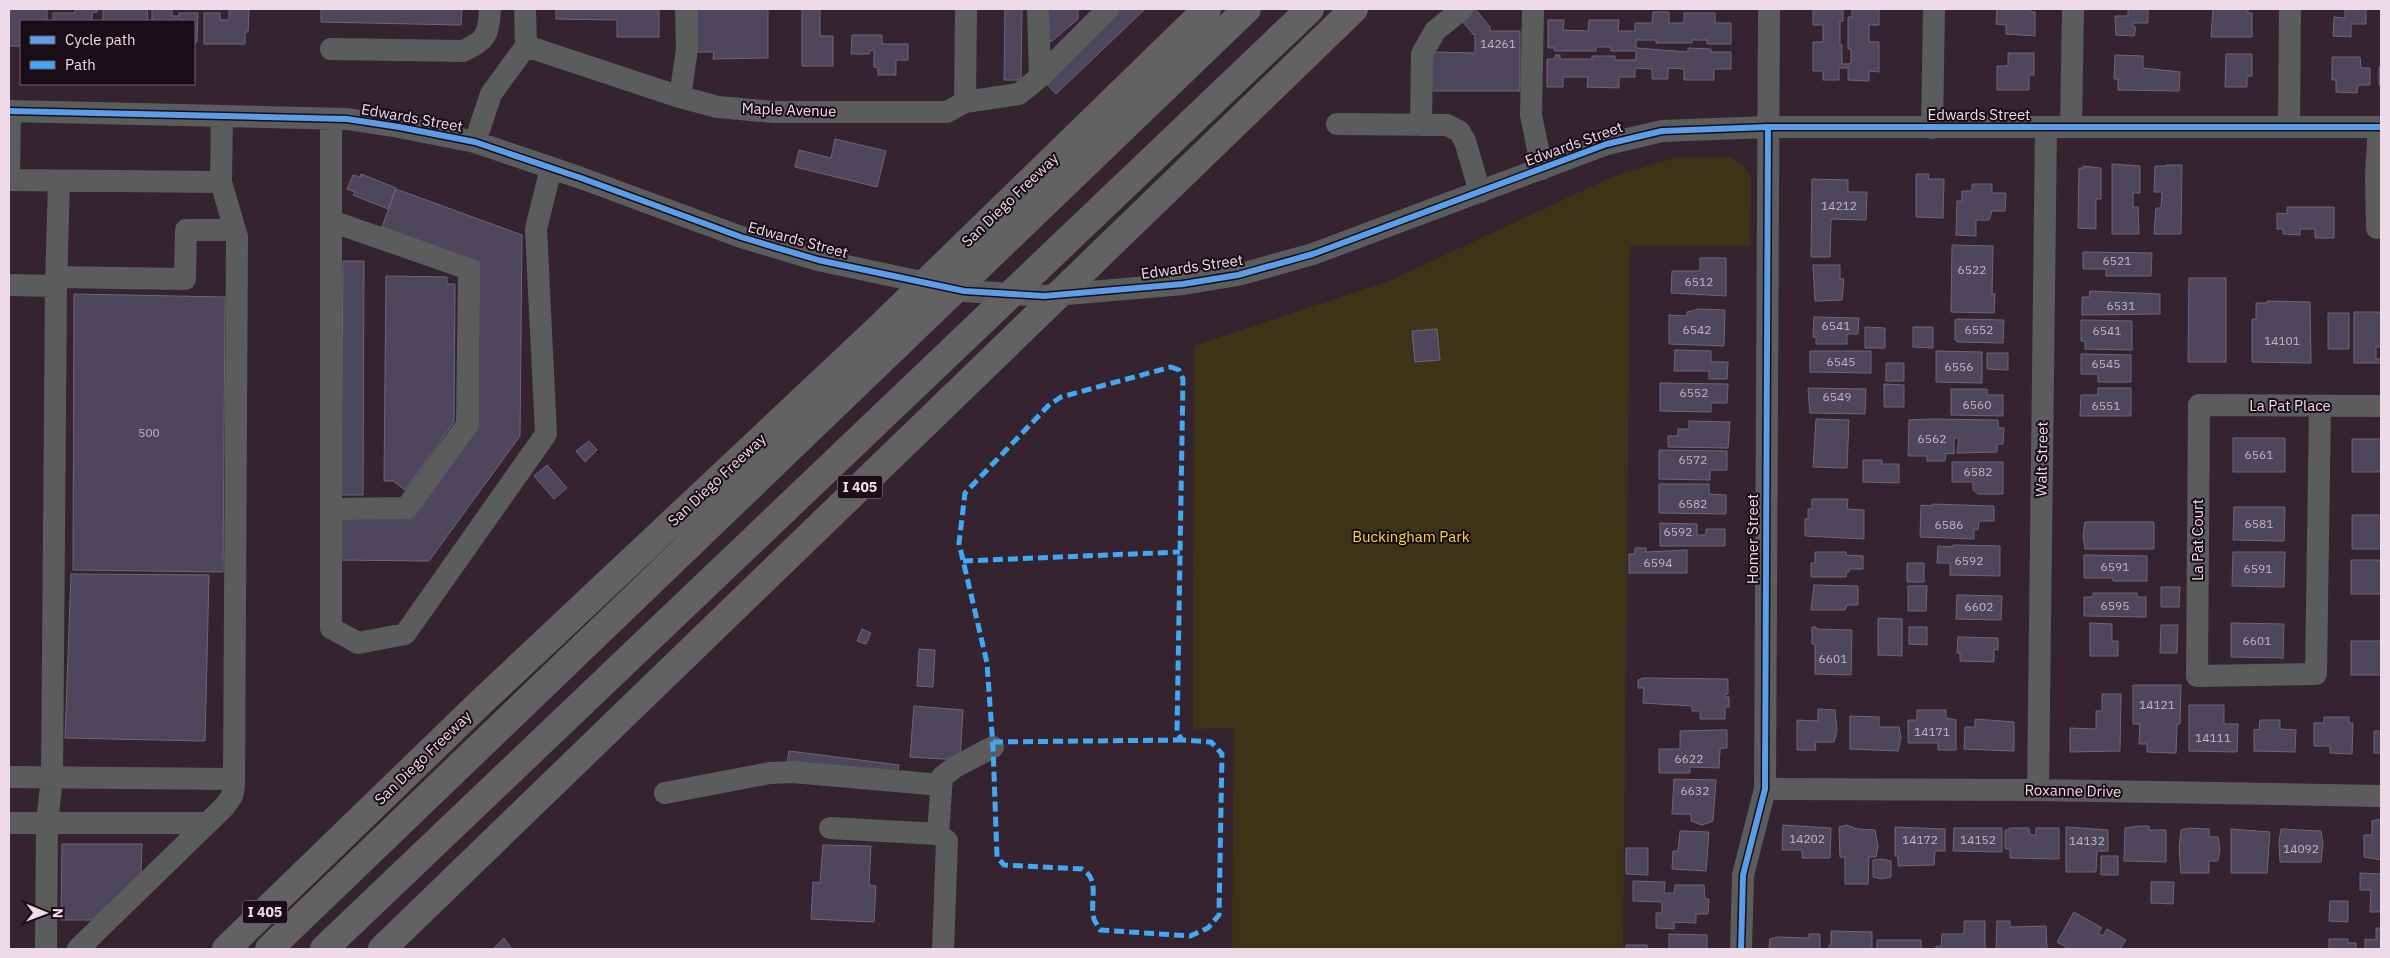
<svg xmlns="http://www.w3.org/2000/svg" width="2390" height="958" viewBox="0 0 2390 958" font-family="'IBM Plex Sans',sans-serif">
<rect width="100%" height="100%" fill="#352430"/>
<!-- green -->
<path fill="#3d3417" d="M1731,157L1743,165L1751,178L1750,246H1630L1623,949H1232L1234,728L1193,729L1194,346L1387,282L1612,177L1673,158Z"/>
<!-- building -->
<path fill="#4d465c" stroke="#6d6774" d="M9,9H47V21H21V46H9Z
M75,9H97V12L92,13V21H53V13H75Z
M103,9H147L148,21H103Z
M152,9H172V16H179V13H198L197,42H194V21H152Z
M229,9H249L248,32H245V44H204V13H220V20H229Z
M321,9H462L461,25L321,22Z
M556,9H659V37H617V20L556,19Z
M697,9H768V58L713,59L714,52H697Z
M802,9H820V36H833V66H802Z
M1005,9H1022L1021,80H1004Z
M1047,9H1078V19L1052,41H1047Z
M1119,9H1145L1056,94L1044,81Z
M1475,9L1490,27V31H1520V91H1430V52L1475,53V34L1474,35L1461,20Z
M1813,9H1843V21H1840V45H1842V64H1848L1851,63V49H1848V17H1852V9H1879V25H1869V42H1879V72L1869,71V81L1848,80V68H1839V80H1823V71H1813V42H1823V25H1813Z
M1997,9H2030V12H2035V36L2006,34V25L1996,24Z
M2128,9H2148V23H2133V27H2136L2134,36L2116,35L2115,16H2128Z
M2213,9H2248V13H2252V37H2211Z
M2345,9H2366V24H2351V37L2333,36L2334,17L2345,18Z
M1653,12H1669V23H1684V13H1715V23H1731V44H1707V40H1692V43H1656V40H1636V48L1688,52V48L1711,49V52H1731V69H1714V80H1684V69L1668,68V79H1652V69L1635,68V77H1619V88L1587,87L1588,77H1563V87H1547V59H1555V55H1560V59H1592V56H1615V60H1636V51H1611V47H1596V51H1554L1555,48H1548V20H1564L1563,30L1588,31L1589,20H1619L1618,31H1635V23H1652Z
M852,35H882V44H908V60H896V75H878V68L874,67V50H871L869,54H851Z
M2008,53H2034V75H2029V90H1997V66H2008Z
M2226,54H2252V76H2247V87H2225Z
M2115,55L2143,56V68L2180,72L2179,91L2118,90V79H2114Z
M2332,57H2360L2361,68H2370V85H2358L2357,93L2336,92V80H2332Z
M2379,67H2381V85H2379Z
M835,139L886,151L877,187L795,167L799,150L831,158Z
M2112,164L2140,166V193H2133V207H2138L2139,234H2112Z
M2166,165H2182L2181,234H2154L2156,208H2161L2162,192H2154L2155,166H2166Z
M2083,166L2101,168V199H2096V229L2078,228L2079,168H2084Z
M361,174L396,188L388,209L353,195L355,192L347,189L353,175L360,177Z
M1916,174H1929L1928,179H1944L1943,218L1916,217Z
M1812,179L1848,180V192H1867L1866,220L1831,219L1830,257H1811Z
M1972,184H1992V193H2006L2005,211H1992L1989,220H1976V236L1956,235L1957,201H1962V191H1972Z
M396,189L522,235L520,436L429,561L341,560V518H413L478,428L479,262L382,227Z
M2287,207H2334V238H2315V229H2300V235L2283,234V229H2277V213L2287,214Z
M1952,245L1993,246L1992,294H1995L1994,313L1951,312Z
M2083,252L2152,253L2151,276H2106V269H2083Z
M1700,258H1726V296L1671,293L1672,271H1700Z
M343,261H364L363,495H341Z
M1813,265H1840V279H1844L1842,300L1815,301Z
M386,276L447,277V284H455L454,422L405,490L393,481H384Z
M2189,278H2226V362H2188Z
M2090,291L2160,294V314L2082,315V297H2089Z
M74,294L225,297L223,572L73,570Z
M2267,301L2310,302L2311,363L2252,362V319H2256V303H2267Z
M1699,309L1725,310L1724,346L1669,344V315L1687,316V312Z
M2354,312H2381V347H2376V359H2381V363H2354Z
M2328,313H2349V349H2328Z
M1814,317L1859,318L1858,334H1847V344H1816V337H1813Z
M1958,319L2004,320L2003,343L1957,342V340H1955V320Z
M2081,320L2132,321V350L2085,349V341H2081Z
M1865,327L1885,328V348H1865Z
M1913,327H1933V348L1913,347Z
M1437,329L1440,360L1415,362L1412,331Z
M1675,350L1711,351V362H1728L1727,379H1709V371H1674Z
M1810,351H1871V373L1810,372Z
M1936,351L1982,352V383L1936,382Z
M1987,353H2008V370L1987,369Z
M2081,354L2131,355V382H2098V374H2081Z
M1886,363H1904V381H1886Z
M1660,383L1728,384L1727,403H1711V412L1660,411Z
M1884,384L1904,385V407H1884Z
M1808,388L1866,389L1865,414L1810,413Z
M2098,388H2131V416H2080L2081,395H2098Z
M1951,389H1987V395H2003V416L1951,415Z
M1816,419L1849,420L1847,468L1813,467Z
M1929,419L1998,420V428H2004L2003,444H1997V452L1957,453L1959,438H1954V454L1946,453L1945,461H1927V456H1908L1909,420Z
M1689,421L1730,422L1728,448L1668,447V436H1678V429H1689Z
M2233,438H2285V472H2233Z
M2352,439H2381V472H2352Z
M589,441L597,450L585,462L576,451Z
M1659,450L1727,451V470H1710V480L1659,479Z
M1863,460H1882V464H1899V483L1863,482Z
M1952,462H2003V494H1978L1973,490V482H1952Z
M547,465L567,488L554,499L534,476Z
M1659,484H1709V494L1726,495V514L1659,513Z
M1812,499H1848L1847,509L1864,510V539L1805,536V519H1808V509H1812Z
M1932,504L1994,506V521H1979L1978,530L1974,529V539L1920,537L1921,505L1932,506Z
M2234,507H2285L2284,541L2233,540Z
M2352,515H2381V549H2352Z
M2085,522H2154V549H2085L2083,535Z
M1660,523L1697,524V535H1706V529H1725V546H1660Z
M1953,545L2000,546V576L1950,575V563H1937L1938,546L1953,547Z
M1635,548H1646V552L1687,550V573H1629V554H1635Z
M1815,552H1846V555L1863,556V569H1849V572H1846V577H1811V563H1815Z
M2233,552H2285L2284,587L2232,586Z
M2084,555L2147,556V581H2113V578H2084Z
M2351,560H2381V594H2351Z
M1907,563H1924V582H1907Z
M71,574L209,575L205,741L65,738Z
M1814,585L1858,586V605H1847L1845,610H1811Z
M1908,586H1927L1926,611H1908Z
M2161,587H2180L2179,607H2161Z
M2093,593H2137V597H2146V617L2084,616V597H2093Z
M1957,595L2002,596L2001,620L1956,619Z
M1878,618L1902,619V656L1878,655Z
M2090,623L2112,624V641H2118V656H2090Z
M2231,623L2284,624L2283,658L2231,657Z
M2161,625H2178L2177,653H2160Z
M1812,627H1816V629L1852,630L1851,675L1815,674V644H1812Z
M1909,627H1927V645L1909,644Z
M862,629L871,633L866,644L857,641Z
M1958,637L1998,638V650L1994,649V662L1960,661V653H1957Z
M2351,641H2381V675H2351Z
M919,649L935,650L933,687L917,686Z
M1643,678L1728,679V694H1725V697H1729V707H1725V719H1700V711H1692V706L1643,703L1644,688H1638V680Z
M2133,685H2181L2180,724H2177L2176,753L2147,752V744H2139L2140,724H2133Z
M2102,694H2121L2120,751L2070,752V728L2096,729V711H2102Z
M2189,705H2224V724H2238L2237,752L2189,751Z
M914,706L963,710L960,760L910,757Z
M1818,709L1835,710L1837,731L1834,742H1818L1815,743L1816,750H1797V720L1818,721Z
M1917,710H1946V718L1956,720V750H1938V743H1908V720H1917Z
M1850,716L1879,717V727H1899L1901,738L1898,751L1850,749Z
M2324,717H2349V723H2353L2352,754L2330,753V746H2314V723H2324Z
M1975,719L2014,722V751L1964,749L1965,727H1975Z
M2260,720H2280V729L2296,730L2295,752L2254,751V729L2259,730Z
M1718,730H1727V748H1721L1720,750L1719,768L1690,767V773H1659V749H1680V731Z
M2374,731H2381V753H2374Z
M789,751L899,765L897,778L787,763Z
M1674,779L1716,780L1713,821L1702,825L1691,821V814H1672Z
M2381,819V860L2364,857V835H2372V821Z
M1783,825L1831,828L1830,858H1802V850H1782Z
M1847,825L1857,829L1875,830L1878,846L1876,857H1869L1868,884H1845V857H1840L1839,827Z
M2139,826H2149V830H2166V862L2124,861L2125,828Z
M1895,827L1945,829V851H1935L1934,865L1898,866V856H1895Z
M2066,827L2108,830V851H2097L2096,872H2066Z
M1954,828H2002V852L1953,851Z
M2009,828H2029L2030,835H2036V828H2059V859L2010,858V849H2005V830H2009Z
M2189,828L2209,829V837H2218L2220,849L2218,861H2209V873H2181L2179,848L2181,830Z
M2231,829L2270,832L2267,873H2231Z
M2281,829L2321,831L2323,843L2321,862H2280L2279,842Z
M1680,831L1709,832L1706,871L1672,869L1673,851H1678Z
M62,844H142L141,873L92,920H61Z
M823,845L871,846L869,885L876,886L874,922L811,919L813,882L820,883Z
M1626,848H1648V875L1626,874Z
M2101,856H2118V875H2101Z
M1882,859L1891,861V877L1882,879L1873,877V860Z
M2360,873L2381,874V912H2370L2371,890H2360Z
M1633,881L1665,882L1664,893H1674L1675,885H1704L1705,899H1709L1708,914H1696V923L1674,922V929L1656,928V913H1662V902L1633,901Z
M2151,882H2174L2173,904L2151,903Z
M2330,901H2348V922L2329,921Z
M2074,912L2102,928L2098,933L2103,936L2107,929L2126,940L2120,949H2069L2057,942Z
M1964,921H1985V949H1936V946L1941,947L1942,934H1964Z
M1997,921H2010V927L2046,926L2047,949H1996Z
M2376,928H2381V949H2365V939L2376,940Z
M1831,931L1872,932V949H1829V945H1831Z
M1669,934L1707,935V949H1669Z
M1809,934H1820V949H1769L1770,939L1778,937L1809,938Z
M504,938L512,949H493Z
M2329,939H2348V943H2356V949H2329Z
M1877,940H1921V949H1877Z
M1626,945H1647V949H1626Z"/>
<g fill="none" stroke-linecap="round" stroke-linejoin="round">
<!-- minor -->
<path stroke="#5a5d5b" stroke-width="22" d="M1038,9L1040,77
M1533,9L1531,115L1542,169
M526,46L680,97L718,107L774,112H947L965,102L966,9
M331,49L463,51C486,41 489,34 490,9
M680,97L687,49L686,9
M965,102L1019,94L1040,77L1108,9
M9,111L347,119L399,127L475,142L581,178L741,237L818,260L964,291L1044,296L1183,284L1238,275L1313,254L1607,144L1662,131L1768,127H2381
M331,119V628L358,643L405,634L546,434L536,229L551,168
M1337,124L1447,125L1459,131L1465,141L1480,192
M1421,125L1422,54L1435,31L1462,9
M2071,127L2073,9
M2289,127L2290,9
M1932,128L1934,9
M475,142L491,94L526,46L525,9
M9,180L221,182
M9,180L10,111
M331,221L469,269L467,425L406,508L331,509
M2377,228L2376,175L2379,127
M56,277L185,279L186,230H235
M9,285L56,286
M2320,406L2316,674L2197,676L2199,405L2381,406
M9,777L234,779
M1765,789L2038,790L2381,796
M2038,790L2046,127
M665,793L770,773L793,772L941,785
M9,823H47L52,777L56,286L59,182
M830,828L938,834L947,841L943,949
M938,834L942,777L955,767L993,747
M46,949L47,823H207
M78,949L225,806L232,796L234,787L237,237L221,182L222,116
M1741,949L1743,875L1765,789L1769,9"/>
<!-- highway -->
<path stroke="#636263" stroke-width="28" d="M226,949L479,704L878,329L1207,9
M269,949L1247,9
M324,949L1310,9
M382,949L1354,9"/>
<!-- quiet -->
<path stroke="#3fa9f5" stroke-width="5" stroke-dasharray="10 5" stroke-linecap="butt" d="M1171,367L1179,370L1183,379L1177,732L1182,740L1211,742L1222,754L1219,915L1208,928L1190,936L1100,930C1098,926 1095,922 1094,919C1089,901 1101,880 1082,869L1004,865L997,857L993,747L987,663L959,543L965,493L1049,405L1061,397Z
M963,561L1180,552
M993,742L1182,740"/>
<defs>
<path id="cycleway" d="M9,111L347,119L399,127L475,142L581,178L741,237L818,260L964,291L1044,296L1183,284L1238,275L1313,254L1607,144L1662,131L1768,127H2381
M1741,949L1743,875L1765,789L1768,127"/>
</defs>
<!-- cycleway casing -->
<use href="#cycleway" stroke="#1a0d17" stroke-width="9"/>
<!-- cycleway -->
<use href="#cycleway" stroke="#5a9eea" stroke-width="6"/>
</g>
<g text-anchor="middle" stroke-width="4" stroke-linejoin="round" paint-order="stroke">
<!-- number labels -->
<g font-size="12" fill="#c6b6c5">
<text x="1498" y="48">14261</text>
<text x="1839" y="210">14212</text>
<text x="2117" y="265">6521</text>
<text x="1972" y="274">6522</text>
<text x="1699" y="286">6512</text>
<text x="2121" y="310">6531</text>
<text x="1836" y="330">6541</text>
<text x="1697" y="334">6542</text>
<text x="1979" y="334">6552</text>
<text x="2107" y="335">6541</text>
<text x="2282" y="345">14101</text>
<text x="1841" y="366">6545</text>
<text x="2106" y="368">6545</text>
<text x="1959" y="371">6556</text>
<text x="1694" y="397">6552</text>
<text x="1837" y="401">6549</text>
<text x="1977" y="409">6560</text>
<text x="2106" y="410">6551</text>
<text x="149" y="437">500</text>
<text x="1932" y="443">6562</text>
<text x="2259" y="459">6561</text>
<text x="1693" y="464">6572</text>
<text x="1978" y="476">6582</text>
<text x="1693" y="508">6582</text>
<text x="2259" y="528">6581</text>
<text x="1949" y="529">6586</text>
<text x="1678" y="536">6592</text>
<text x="1969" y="565">6592</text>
<text x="1658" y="567">6594</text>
<text x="2115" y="571">6591</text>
<text x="2258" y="573">6591</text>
<text x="2115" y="610">6595</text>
<text x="1979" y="611">6602</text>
<text x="2257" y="645">6601</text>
<text x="1833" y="663">6601</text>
<text x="2157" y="709">14121</text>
<text x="1932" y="736">14171</text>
<text x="2213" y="742">14111</text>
<text x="1689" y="763">6622</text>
<text x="1695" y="795">6632</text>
<text x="1807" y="843">14202</text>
<text x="1920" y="844">14172</text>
<text x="1978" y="844">14152</text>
<text x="2087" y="845">14132</text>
<text x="2301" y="853">14092</text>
</g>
<!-- shield labels -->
<g fill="#1a0d17" stroke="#af9da9" stroke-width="1">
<rect x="837.5" y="475.5" width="45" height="23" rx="4"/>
<rect x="242.5" y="900.5" width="45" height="23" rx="4"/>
</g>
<g font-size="14" font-weight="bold" fill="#efdbe8">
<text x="860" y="492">I 405</text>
<text x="265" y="917">I 405</text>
</g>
<!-- street labels -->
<g font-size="15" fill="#efdbe8" stroke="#1a0d17">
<text transform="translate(789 110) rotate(2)" y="5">Maple Avenue</text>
<text x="1979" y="120">Edwards Street</text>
<text transform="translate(412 118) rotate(10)" y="5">Edwards Street</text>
<text transform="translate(1574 144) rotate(-20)" y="5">Edwards Street</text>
<text transform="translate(1010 200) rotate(-44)" y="5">San Diego Freeway</text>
<text transform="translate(798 240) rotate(15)" y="5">Edwards Street</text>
<text transform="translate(1192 267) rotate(-8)" y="5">Edwards Street</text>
<text x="2290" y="411">La Pat Place</text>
<text transform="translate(2042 459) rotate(-89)" y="5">Walt Street</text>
<text transform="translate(717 480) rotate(-43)" y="5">San Diego Freeway</text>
<text transform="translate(1753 539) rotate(-90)" y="5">Homer Street</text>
<text transform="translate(2198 540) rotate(-90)" y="5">La Pat Court</text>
<text transform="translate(423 758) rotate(-44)" y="5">San Diego Freeway</text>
<text transform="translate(2073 791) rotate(1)" y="5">Roxanne Drive</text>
</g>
<!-- park labels -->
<g font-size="15" fill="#f9d838" stroke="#1a0d17">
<text x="1411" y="542">Buckingham Park</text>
</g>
</g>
<!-- border -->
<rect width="2390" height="958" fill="none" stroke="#efdbe8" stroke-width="20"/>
<!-- legend -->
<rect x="20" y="20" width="175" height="65" fill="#1a0d17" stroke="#6f5f6b"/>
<rect x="30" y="36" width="25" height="8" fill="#5a9eea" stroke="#6f5f6b"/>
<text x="65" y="45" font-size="15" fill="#efdbe8">Cycle path</text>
<rect x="30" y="61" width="25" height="8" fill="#3fa9f5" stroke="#6f5f6b"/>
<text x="65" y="70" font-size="15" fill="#efdbe8">Path</text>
<!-- north arrow -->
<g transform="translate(45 913) rotate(91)" stroke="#1a0d17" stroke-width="4" paint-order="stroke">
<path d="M0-4L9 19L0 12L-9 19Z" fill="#efdbe8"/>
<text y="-8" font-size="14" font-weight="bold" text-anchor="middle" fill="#efdbe8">N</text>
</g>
</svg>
